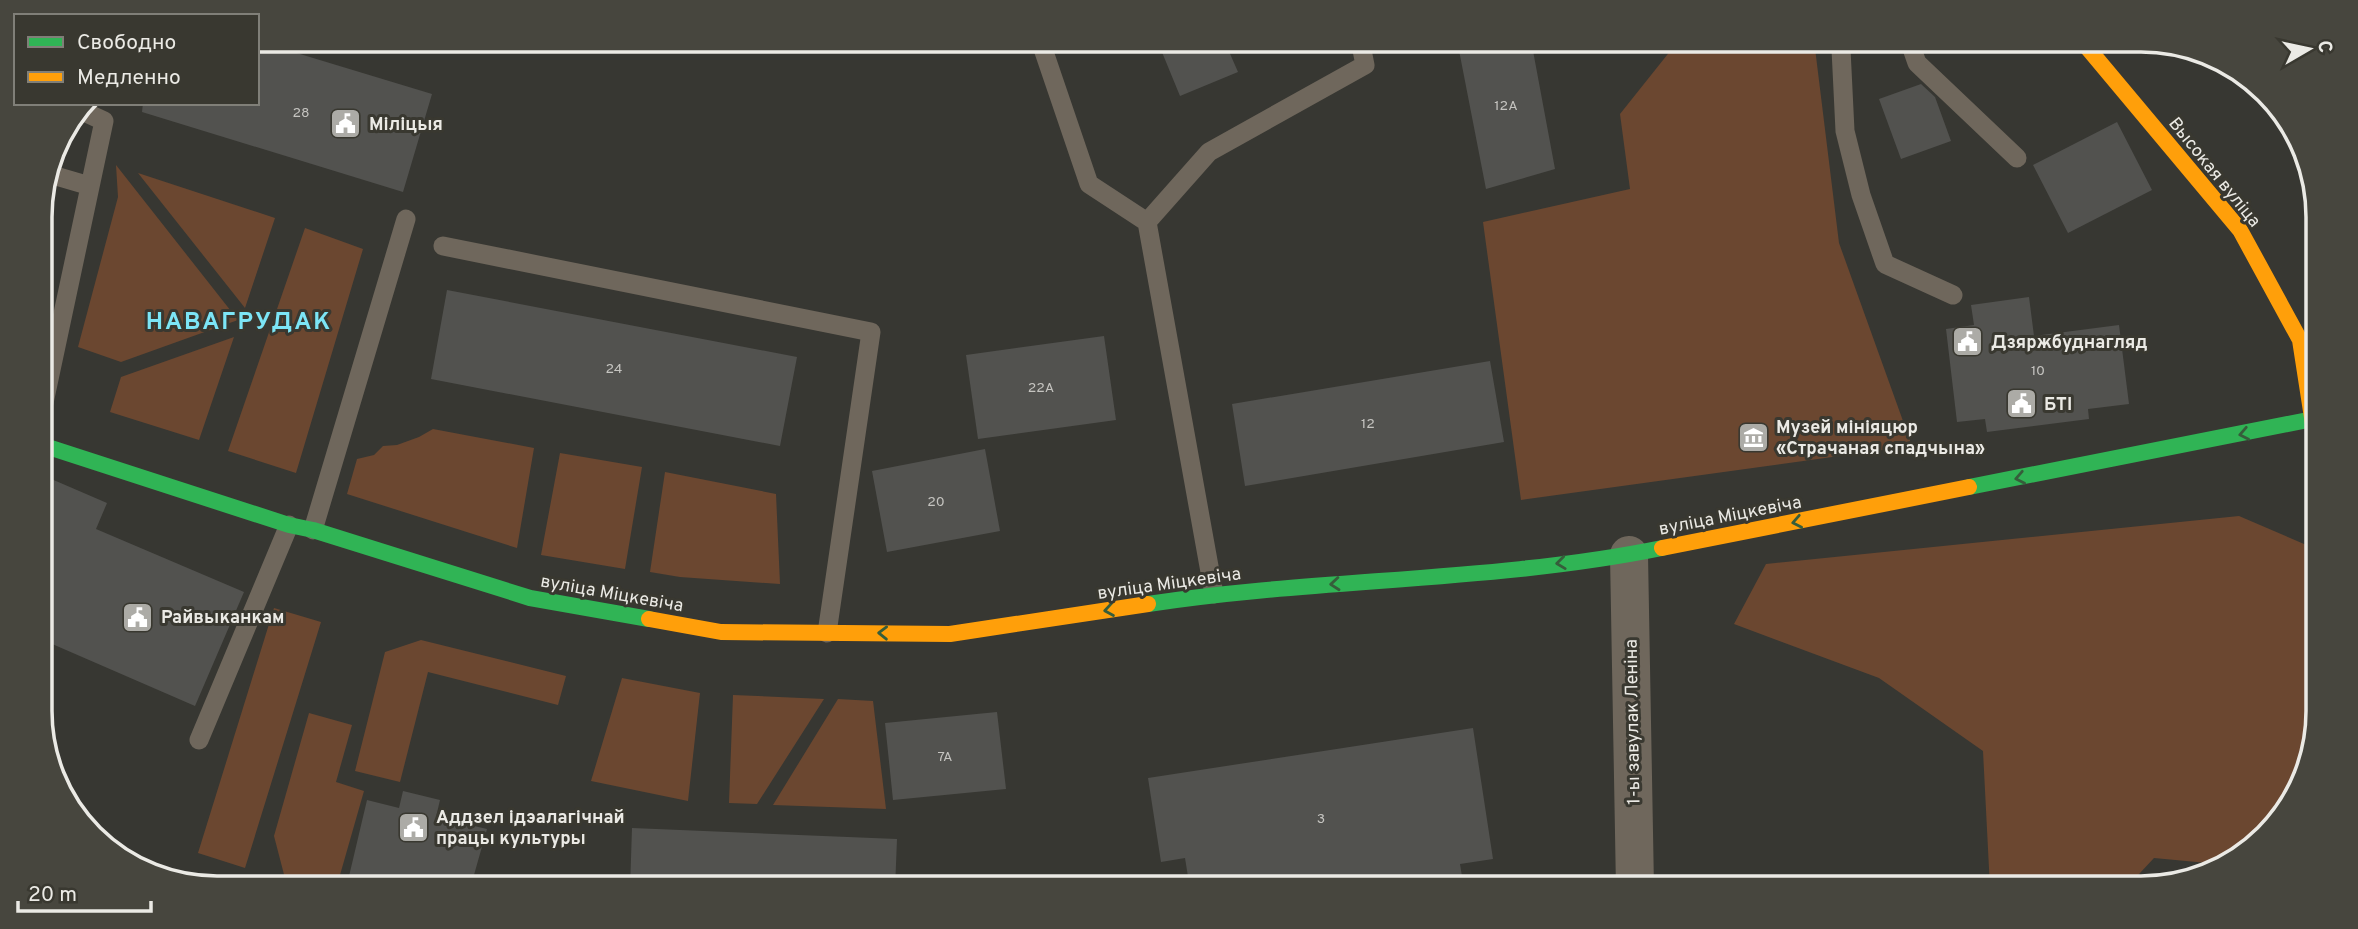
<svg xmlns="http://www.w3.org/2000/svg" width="2358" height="929" viewBox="0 0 2358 929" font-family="Overpass,sans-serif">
<rect width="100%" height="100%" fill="#373732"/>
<!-- green -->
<path fill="#6b4730" d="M1679,40H1814L1839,243L1912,446L1521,500L1483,222L1630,189L1620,114Z
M116,165L238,320L121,362L78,347L118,197Z
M138,173L275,218L245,308Z
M305,228L363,249L296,473L228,451Z
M234,337L199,440L110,412L121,377Z
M433,429L534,448L517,548L347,494L357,459L374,455L383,446L397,445L419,437Z
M560,453L642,467L625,569L541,555Z
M665,472L776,494L780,584L680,577L650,572Z
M2239,516L2311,547L2308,769L2248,852L2218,864L2154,858L2126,888H1990L1983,751L1879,678L1734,624L1766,564Z
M274,608L321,622L245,868L198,853Z
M421,640L566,676L558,705L428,672L400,782L355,771L385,652Z
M622,678L700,693L688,801L591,781Z
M733,695L824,699L757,804L729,803Z
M838,699L873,701L886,809L773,805Z
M309,713L352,725L336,782L364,791L336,889H297L287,886L274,836Z"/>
<!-- building -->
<path fill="#52524f" d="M1157,40H1224L1238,72L1180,96Z
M1457,40H1531L1555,169L1486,189Z
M257,41L432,94L403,192L142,112L143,103H257Z
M1921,84L1935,97L1951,141L1901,159L1879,99Z
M2117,122L2152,190L2068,233L2033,165Z
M447,290L797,357L780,446L431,379Z
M2029,297L2034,336L2119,325L2129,404L2088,409L2089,419L1987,432L1985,419L1957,422L1946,329L1974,325L1971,305Z
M1104,336L1116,420L978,439L966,355Z
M1490,361L1504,442L1245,486L1232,404Z
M985,449L1000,531L887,552L872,471Z
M42,475L107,503L96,529L244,592L195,706L43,640Z
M997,712L1006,789L893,800L885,723Z
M1473,728L1493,859L1460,864L1464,889H1190L1185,858L1161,862L1148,778Z
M403,791L440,800L436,817L487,829L470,889H346L367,800L399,808Z
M632,828L897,839L895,889H630Z"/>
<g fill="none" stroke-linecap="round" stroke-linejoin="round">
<!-- lane -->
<path stroke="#6f675c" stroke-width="19" d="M1040,40L1089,184L1147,222L1214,594
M1844,40L1841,49L1845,131L1861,195L1885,264L1953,295
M1909,40L1917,63L2017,158
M49,174L90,186
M1147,222L1209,152L1365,65L1360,40
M443,246L871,332L827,633
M42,412L104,121L80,110
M313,530L406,219
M199,740L289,525"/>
<!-- street -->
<path stroke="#6f675c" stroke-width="38" d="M1629,555L1635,888"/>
<!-- fast -->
<path stroke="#30b455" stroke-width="16" d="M42,445L289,525L313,530L530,598L649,619
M1969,487L2313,419
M1148,604C1318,578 1495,582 1662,548"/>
<!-- slow -->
<path stroke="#ff9f0a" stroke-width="16" d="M2081,40L2240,230L2300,340L2313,424
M1662,548L1969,487
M649,619L721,632L950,634L1148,604"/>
</g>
<!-- one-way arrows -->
<defs><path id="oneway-chevron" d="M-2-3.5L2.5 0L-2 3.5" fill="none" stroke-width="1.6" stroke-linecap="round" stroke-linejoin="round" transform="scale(1.75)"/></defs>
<g stroke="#365d3b">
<use href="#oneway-chevron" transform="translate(2244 434) rotate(169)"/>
<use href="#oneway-chevron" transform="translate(2020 478) rotate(169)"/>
<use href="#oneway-chevron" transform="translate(1797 522) rotate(169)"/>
<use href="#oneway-chevron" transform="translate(1561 563) rotate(173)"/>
<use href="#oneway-chevron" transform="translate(1335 584) rotate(175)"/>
<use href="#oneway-chevron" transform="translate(1109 610) rotate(171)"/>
<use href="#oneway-chevron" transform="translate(883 633) rotate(-179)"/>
</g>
<!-- icons -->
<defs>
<symbol id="civic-square" viewBox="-11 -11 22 22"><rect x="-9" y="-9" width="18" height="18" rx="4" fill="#acaba6" stroke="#393830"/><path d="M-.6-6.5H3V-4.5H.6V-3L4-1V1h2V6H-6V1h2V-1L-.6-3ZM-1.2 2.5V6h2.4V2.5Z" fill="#fff"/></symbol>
<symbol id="museum-square" viewBox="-11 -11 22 22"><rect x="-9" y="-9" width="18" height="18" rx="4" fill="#acaba6" stroke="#393830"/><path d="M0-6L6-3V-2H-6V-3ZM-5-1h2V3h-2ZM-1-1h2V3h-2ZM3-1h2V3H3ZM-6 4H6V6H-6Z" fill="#fff"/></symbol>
</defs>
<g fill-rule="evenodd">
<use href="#civic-square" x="328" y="106" width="35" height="35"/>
<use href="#civic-square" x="1950" y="324" width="35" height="35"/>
<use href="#civic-square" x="2004" y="386" width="35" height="35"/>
<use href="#museum-square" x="1736" y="420" width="35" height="35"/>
<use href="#civic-square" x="120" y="600" width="35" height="35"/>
<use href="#civic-square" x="396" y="810" width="35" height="35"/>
</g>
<g text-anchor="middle" stroke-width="6" stroke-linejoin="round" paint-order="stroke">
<!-- number labels -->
<g font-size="14" fill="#c5c4c0">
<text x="1506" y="110">12А</text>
<text x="301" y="117">28</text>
<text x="614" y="373">24</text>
<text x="2038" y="375">10</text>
<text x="1041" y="392">22А</text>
<text x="1368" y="428">12</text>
<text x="936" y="506">20</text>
<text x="945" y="761">7А</text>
<text x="1321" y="823">3</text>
</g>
<!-- poi labels -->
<g font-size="18" font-weight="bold" fill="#ebeae5" stroke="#393830" text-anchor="start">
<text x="369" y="130">Міліцыя</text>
<text x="1991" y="348">Дзяржбуднагляд</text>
<text x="2044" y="410">БТІ</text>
<text x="1776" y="433">Музей мініяцюр<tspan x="1776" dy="21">«Страчаная спадчына»</tspan></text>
<text x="161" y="623">Райвыканкам</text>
<text x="436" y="823">Аддзел ідэалагічнай<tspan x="436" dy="21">працы культуры</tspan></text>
</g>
<!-- street labels -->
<g font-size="18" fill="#ebeae5" stroke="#393830">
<text transform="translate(2215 172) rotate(51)" y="6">Высокая вуліца</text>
<text transform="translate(1730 515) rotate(-11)" y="6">вуліца Міцкевіча</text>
<text transform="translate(1169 583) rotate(-8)" y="6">вуліца Міцкевіча</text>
<text transform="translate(612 593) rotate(10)" y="6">вуліца Міцкевіча</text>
<text transform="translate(1632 722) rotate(-91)" y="6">1-ы завулак Леніна</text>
</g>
<!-- district labels -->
<g font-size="24" font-weight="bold" letter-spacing="2" fill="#7ce5f6" stroke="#393830">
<text x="239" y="329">НАВАГРУДАК</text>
</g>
</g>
<!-- crop -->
<path d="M0 0H2358V929H0ZM217 52H2141A165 165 0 0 1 2306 217V711A165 165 0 0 1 2141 876H217A165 165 0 0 1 52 711V217A165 165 0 0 1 217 52Z" fill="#47463e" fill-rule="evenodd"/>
<path fill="none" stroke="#ebeae5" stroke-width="3.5" d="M217 52H2141A165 165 0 0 1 2306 217V711A165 165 0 0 1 2141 876H217A165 165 0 0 1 52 711V217A165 165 0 0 1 217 52Z"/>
<!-- legend -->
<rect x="14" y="14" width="245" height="91" fill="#393830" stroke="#807f78" stroke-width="2"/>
<rect x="28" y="37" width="35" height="10" fill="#30b455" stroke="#807f78" stroke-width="2"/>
<text x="77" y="49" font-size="21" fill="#ebeae5">Свободно</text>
<rect x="28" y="72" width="35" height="10" fill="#ff9f0a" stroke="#807f78" stroke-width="2"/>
<text x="77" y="84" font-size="21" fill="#ebeae5">Медленно</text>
<!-- north arrow -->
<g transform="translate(2309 49) rotate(81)" stroke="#393830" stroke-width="5" paint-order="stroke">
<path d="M0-5L12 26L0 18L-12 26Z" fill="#ebeae5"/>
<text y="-10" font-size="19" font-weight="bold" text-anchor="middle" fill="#ebeae5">С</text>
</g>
<!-- scale -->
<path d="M18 901v10h133v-10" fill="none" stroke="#ebeae5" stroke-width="3.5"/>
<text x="28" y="901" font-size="21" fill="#ebeae5" stroke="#393830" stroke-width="5" paint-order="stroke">20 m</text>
</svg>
